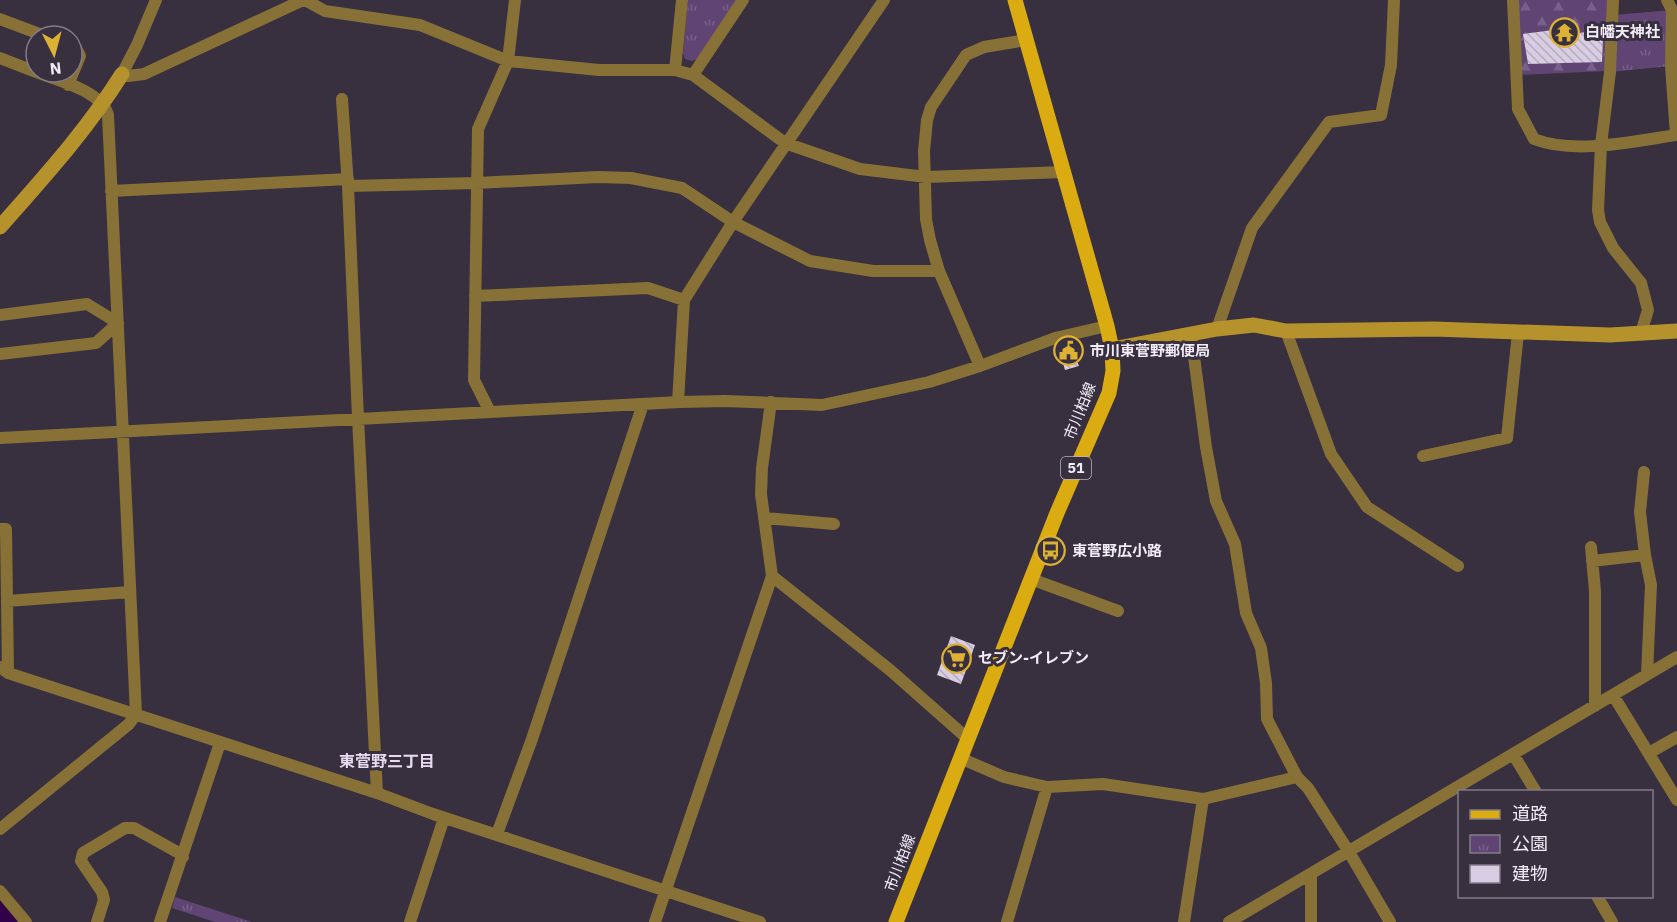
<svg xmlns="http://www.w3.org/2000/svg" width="1677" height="922" viewBox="0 0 1677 922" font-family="'IBM Plex Sans','Noto Sans JP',sans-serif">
<defs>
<pattern id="forest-firs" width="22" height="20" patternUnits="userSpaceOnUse" patternTransform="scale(1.5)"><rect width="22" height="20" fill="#604574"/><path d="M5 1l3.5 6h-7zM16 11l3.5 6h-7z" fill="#776089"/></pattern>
<pattern id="park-tufts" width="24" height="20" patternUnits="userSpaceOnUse" patternTransform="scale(1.5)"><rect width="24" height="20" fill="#604574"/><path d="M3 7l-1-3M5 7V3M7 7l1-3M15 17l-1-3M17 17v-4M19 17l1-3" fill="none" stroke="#776089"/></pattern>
<pattern id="building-back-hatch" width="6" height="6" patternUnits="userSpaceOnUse" patternTransform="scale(1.5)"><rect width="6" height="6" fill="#d8cde2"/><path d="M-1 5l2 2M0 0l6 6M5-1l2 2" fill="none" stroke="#b4acbc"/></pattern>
</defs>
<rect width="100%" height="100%" fill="#382f3f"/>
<!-- forest -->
<path fill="url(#forest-firs)" d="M1513,0H1613L1606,71L1516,75Z"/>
<!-- park -->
<path fill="url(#park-tufts)" d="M688,0H738L698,59L692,61L685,59L683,53Z
M1672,10L1671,66L1610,72L1613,15Z
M175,897L252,922H215L172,908Z"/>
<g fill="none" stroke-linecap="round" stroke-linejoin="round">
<!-- river -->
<path stroke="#310149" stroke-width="26" d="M0,910L10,922"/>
</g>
<!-- building -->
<path fill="url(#building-back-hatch)" d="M1577,27V33L1599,31L1600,38H1603L1602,62L1528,64L1523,34Z
M1077,341L1082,357L1076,359L1079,366L1065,370L1058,346Z
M951,636L975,645L961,684L937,675Z"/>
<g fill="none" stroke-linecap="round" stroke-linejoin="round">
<!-- street -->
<path stroke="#877137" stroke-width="12" d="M156,0L137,45L122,74L128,76L144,74L303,0
M305,0L325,11L420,25L508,61L599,70H675L693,75L785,143L860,169L926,177L1064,172
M1513,0L1518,109L1534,139C1575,155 1634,141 1677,135
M1613,0L1610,72L1601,145L1598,210L1600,222L1613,248L1641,283L1648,310L1641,333
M1667,0L1672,10L1671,66L1676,135
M0,19L45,36
M0,58L36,72
M675,70L682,0
M693,75L743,0
M68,85L80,56L76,48L72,46
M342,99L348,186L358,418L377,793
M348,186L477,183L598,177L631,178L682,188L733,222L810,261L873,271H939
M111,191L348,179
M475,296L648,288L684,300
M0,315L87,304L118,323L96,343L0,354
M1217,329L1252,228L1329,122L1381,115L1391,65L1394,0
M1286,331L1331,454L1367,507L1458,566
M1191,334L1206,447L1216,501L1235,544L1246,613L1261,648L1266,683L1267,719L1297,777L1308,788L1349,852L1390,922
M980,366L939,271L930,240L926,219L924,151L927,120L931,107L966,55L984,47L1026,40
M678,402L684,300L733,222L884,0
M490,412L474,380L478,129L508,61L515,0
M0,438L680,402L725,401L822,405L929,382L980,366L1055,338L1107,326
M1423,456L1507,438L1518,333
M1644,472L1640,512L1645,555
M765,518L834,524
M0,529H6L8,673
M1591,547L1595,591V706
M1592,561L1645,555L1651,585L1647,674
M772,576L890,670L968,739
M1031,579L1118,611
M7,601L130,592
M0,667L8,673L377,793L433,814L760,922
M1613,695L1677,800
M1649,753L1677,737
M1513,754L1536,792
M960,758L1004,777L1047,787L1103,784L1203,799L1297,777
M0,829L129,724L136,714L108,115C102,91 57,80 36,72
M497,834L532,739L643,404
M0,891L26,922
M1597,896L1612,922
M97,922L104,900L102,892L81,861L83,853L125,828H134L179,853L183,857
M160,922L220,743
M410,922L444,818
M655,922L772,576L761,494L762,468L771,402
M1007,922L1047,787
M1184,922L1203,799
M1229,922L1677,657
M1311,922V874"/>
<!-- secondary -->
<path stroke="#b6922c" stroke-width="15" d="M0,227C44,177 87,130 122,74
M1112,349L1217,329L1254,325L1286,331L1434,329L1610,335L1677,331"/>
<!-- primary -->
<path stroke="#dbac12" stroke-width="15" d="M896,922L1057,513L1109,393L1113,371L1112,349L1107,326L1015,0"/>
</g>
<!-- icons -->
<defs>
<symbol id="temple-ring" viewBox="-11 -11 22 22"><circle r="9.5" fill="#382f3f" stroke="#ddb133" stroke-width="1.5"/><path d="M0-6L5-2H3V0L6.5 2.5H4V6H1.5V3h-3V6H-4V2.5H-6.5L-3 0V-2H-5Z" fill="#ddb133"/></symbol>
<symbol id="civic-ring" viewBox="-11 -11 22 22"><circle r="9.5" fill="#382f3f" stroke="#ddb133" stroke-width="1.5"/><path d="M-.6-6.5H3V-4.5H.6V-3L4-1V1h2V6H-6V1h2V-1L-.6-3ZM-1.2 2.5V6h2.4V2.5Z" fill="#ddb133"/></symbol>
<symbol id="bus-ring" viewBox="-11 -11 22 22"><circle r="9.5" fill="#382f3f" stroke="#ddb133" stroke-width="1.5"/><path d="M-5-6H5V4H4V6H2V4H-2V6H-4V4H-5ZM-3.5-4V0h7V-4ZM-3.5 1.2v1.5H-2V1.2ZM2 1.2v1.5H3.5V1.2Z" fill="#ddb133"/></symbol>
<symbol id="supermarket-ring" viewBox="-11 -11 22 22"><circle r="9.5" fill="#382f3f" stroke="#ddb133" stroke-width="1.5"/><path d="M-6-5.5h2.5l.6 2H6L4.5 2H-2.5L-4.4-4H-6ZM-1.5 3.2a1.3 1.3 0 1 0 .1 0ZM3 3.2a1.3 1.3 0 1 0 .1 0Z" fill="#ddb133"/></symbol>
</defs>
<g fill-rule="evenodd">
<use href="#temple-ring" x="1548" y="16" width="33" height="33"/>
<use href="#civic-ring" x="1052" y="334" width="33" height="33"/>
<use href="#bus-ring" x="1034" y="534" width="33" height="33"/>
<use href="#supermarket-ring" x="940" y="642" width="33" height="33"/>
</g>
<g text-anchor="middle" stroke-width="6" stroke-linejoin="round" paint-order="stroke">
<!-- shield labels -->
<rect fill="#382f3f" stroke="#bab3c0" stroke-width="1.5" x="1061" y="457" width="30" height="22" rx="4.5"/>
<g font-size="14" font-weight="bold" fill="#f2ecf7">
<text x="1076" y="473">51</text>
</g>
<!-- poi labels -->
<g font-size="15" font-weight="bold" fill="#f2ecf7" stroke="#382f3f" text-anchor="start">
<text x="1585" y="37">白幡天神社</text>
<text x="1090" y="356">市川東菅野郵便局</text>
<text x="1072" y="556">東菅野広小路</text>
<text x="978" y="663">セブン-イレブン</text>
</g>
<!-- street labels -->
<g font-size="15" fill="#f2ecf7" stroke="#382f3f">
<text transform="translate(1080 411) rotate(-68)" y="5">市川柏線</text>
<text transform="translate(900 863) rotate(-69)" y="5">市川柏線</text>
</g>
<!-- neighbourhood labels -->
<g font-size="16" font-weight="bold" fill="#e7dbf1" stroke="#382f3f">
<text x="387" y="767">東菅野三丁目</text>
</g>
</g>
<!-- legend -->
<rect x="1458" y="790" width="195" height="108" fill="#382f3f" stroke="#827b89" stroke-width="1.5"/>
<rect x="1470" y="810" width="30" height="9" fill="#dbac12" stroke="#827b89" stroke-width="1.5"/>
<text x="1512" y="820" font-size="18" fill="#f2ecf7">道路</text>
<rect x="1470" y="835" width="30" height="18" fill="url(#park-tufts)" stroke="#827b89" stroke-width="1.5"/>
<text x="1512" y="850" font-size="18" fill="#f2ecf7">公園</text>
<rect x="1470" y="865" width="30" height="18" fill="#d8cde2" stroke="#827b89" stroke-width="1.5"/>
<text x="1512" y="880" font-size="18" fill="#f2ecf7">建物</text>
<!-- north arrow -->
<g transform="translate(54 54) rotate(174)"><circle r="28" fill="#382f3f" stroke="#827b89" stroke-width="1.5"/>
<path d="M0-4.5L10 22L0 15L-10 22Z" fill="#ddb133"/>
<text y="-9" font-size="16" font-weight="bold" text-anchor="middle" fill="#f2ecf7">N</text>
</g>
</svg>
